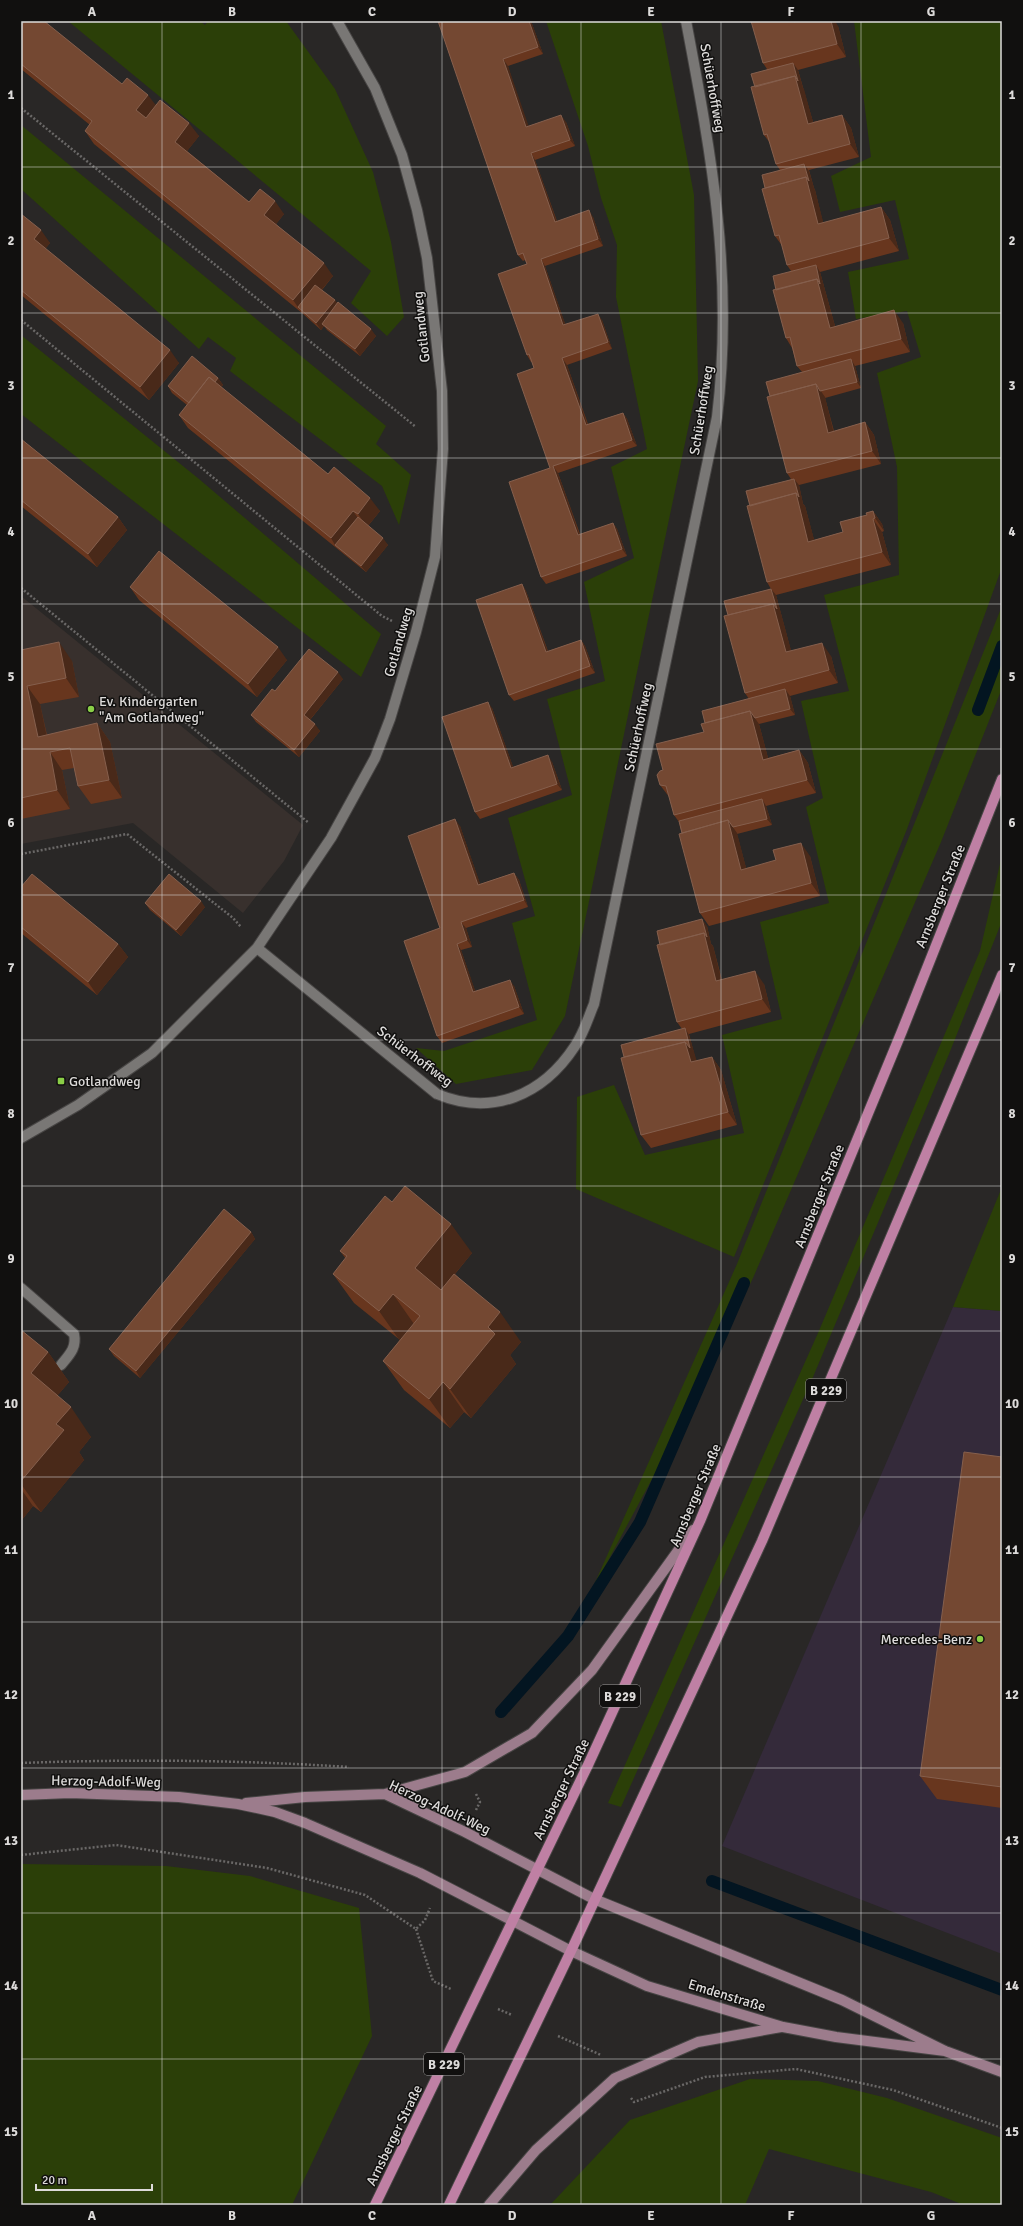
<svg xmlns="http://www.w3.org/2000/svg" width="1023" height="2226" viewBox="0 0 1023 2226" font-family="Signika,sans-serif">
<rect width="100%" height="100%" fill="#292726"/>
<!-- commercial -->
<path fill="#342a3a" d="M953,1307L1002,1311V1954L722,1846Z"/>
<!-- built -->
<path fill="#38302d" d="M21,596L303,825L284,861L243,913L133,823L21,844Z"/>
<!-- green -->
<path fill="#2b3f08" d="M68,21H200L205,25L208,21H286L335,89L373,172L391,242L404,317L387,336L351,303L371,271Z
M546,21H661L694,195L698,381L565,1016L532,1070L456,1084L416,1048L444,1051L537,1020L512,923L535,916L508,818L572,795L547,699L605,681L584,582L634,558L611,467L647,449L616,297L617,245L601,198L588,146Z
M854,21H1002V567L907,829L734,1257L576,1189L577,1097L614,1085L645,1155L744,1133L722,1035L782,1019L760,922L829,903L806,807L823,798L801,701L849,691L824,595L899,575L897,467L877,373L921,357L907,311L856,319L848,272L909,259L895,200L840,212L831,176L871,157Z
M21,125L386,426L376,444L411,475L399,525L382,486L230,371L236,358L208,337L199,349L21,189Z
M21,335L199,479L381,634L361,677L21,414Z
M1002,606V688L941,842L753,1278L673,1440L589,1596L737,1264Z
M1002,855V921L949,1054L813,1377L621,1807L608,1803L818,1333L980,951Z
M1002,1187V1311L953,1307Z
M21,1864L166,1866L250,1876L359,1908L372,2036L292,2205H21Z
M750,2079L818,2081L887,2098L1002,2138V2205H964L931,2192L769,2149L745,2205H550L630,2120Z"/>
<g fill="none" stroke-linecap="round" stroke-linejoin="round">
<!-- stream -->
<path stroke="#031521" stroke-width="12" d="M978,710L1002,646
M501,1712L568,1636L640,1522L744,1283
M712,1881L1002,1990"/>
<defs>
<path id="lane" d="M21,1288L74,1334C77,1348 69,1355 61,1365"/>
<path id="street" d="M257,948L437,1094C492,1117 543,1095 575,1046C584,1033 588,1018 594,1004L717,417C734,277 712,158 686,21
M21,1138L78,1105L152,1053L257,948L331,838L375,758L390,719L416,632L435,557L443,449L442,391L427,258L417,210L402,155L375,88L337,21"/>
<path id="secondary" d="M385,1794L465,1772L532,1733L592,1670L693,1530
M21,1795L70,1793L179,1797L238,1804L275,1812L305,1823L420,1873L571,1951L647,1986L783,2027L836,2037L945,2051
M246,1803L305,1797L385,1794L465,1832L594,1899L842,2000L945,2051L1002,2072
M489,2205L536,2150L615,2078L698,2042L781,2027"/>
<path id="primary" d="M375,2205L588,1765L700,1521L902,1031L1002,779
M449,2205L571,1951L762,1541L1002,975"/>
</defs>
<!-- lane casing -->
<use href="#lane" stroke="#474544" stroke-width="12"/>
<!-- street casing -->
<use href="#street" stroke="#474544" stroke-width="12"/>
<!-- secondary casing -->
<use href="#secondary" stroke="#474544" stroke-width="12"/>
<!-- primary casing -->
<use href="#primary" stroke="#474544" stroke-width="12"/>
<!-- path -->
<path stroke="#6a6867" stroke-width="2.5" stroke-dasharray="2 2" stroke-linecap="butt" d="M21,108L416,427
M21,320L382,616L392,621
M21,588L309,823
M21,854L127,834L233,918L241,927
M21,1763C131,1759 240,1760 349,1767
M476,1794L480,1802L476,1810
M21,1855L116,1845L267,1868L365,1895L416,1929L425,1920L430,1908
M416,1929L433,1981L451,1989
M498,2009L512,2015
M558,2036L601,2055
M631,2098L634,2102L705,2077L796,2069L893,2090L1002,2128"/>
<!-- lane -->
<use href="#lane" stroke="#797775" stroke-width="10"/>
<!-- street -->
<use href="#street" stroke="#797775" stroke-width="10"/>
<!-- secondary -->
<use href="#secondary" stroke="#9c7c8c" stroke-width="10"/>
<!-- primary -->
<use href="#primary" stroke="#bf80a4" stroke-width="10"/>
</g>
<!-- wall -->
<path fill="#68361e" d="M438,21H531L543,54L508,66L514,86L528,126L566,122L575,146L535,160L557,221L593,217L603,246L545,266L565,324L602,320L612,349L567,365L588,424L623,413L627,419L637,446L558,473L580,534L613,523L617,529L627,556L546,584L541,577L550,468L534,368L532,362H531L527,355V264L525,260L523,261L518,255Z
M21,26L122,84L156,105L199,136L187,151L249,202L284,214L276,224L333,276L322,290L337,304L376,336L360,356L327,330L324,326L321,330L302,313L94,144L85,131L90,125L21,69Z
M838,26L846,57L798,70L813,122L842,115L851,128L859,157L809,170L814,188L815,190L823,223L881,207L890,220L899,251L820,272L835,326L903,323L910,352L855,366L861,388L825,398L834,431L865,422L874,435L881,464L799,485L803,504L805,506L814,540L843,532L867,515L873,511L882,524L884,531L882,532L891,565L776,595L791,651L831,656L838,683L790,696L795,715L759,724L768,758L799,750L808,763L816,793L766,806L772,825L737,834L746,868L810,856L820,896L709,926L700,913L679,822L674,815L670,798L660,785L663,770L704,732L705,723L749,699L745,693L728,615L771,589L767,582L750,506L791,479L787,473L770,396L802,372L797,366L792,348L786,338L776,290L791,271L787,265L783,247L775,236L765,188L780,170L776,164L770,143L764,135L755,87L767,69L763,63Z
M21,214L50,243L45,249L179,363L149,400L21,295Z
M218,378L223,385L221,387L328,474L380,511L368,526L388,545L366,572L188,428L179,415L187,405L172,393L168,386Z
M21,439L118,517L127,530L97,567L21,506Z
M522,584L526,591L548,651L581,640L585,646L595,673L514,701L509,695Z
M130,587L287,660L257,697L139,600Z
M21,650L72,661L79,697L40,704L47,735L97,723L110,742L122,798L91,804L78,786L74,768L62,770L70,809L21,819Z
M343,679L310,720L320,731L299,757L256,722L251,715L275,691Z
M492,708L513,767L552,762L562,790L480,819L475,812Z
M460,826L480,884L514,873L519,880L528,907L466,928L472,947L461,950L475,991L514,986L524,1014L442,1043L437,1036L440,928Z
M21,887L118,944L128,957L97,995L21,933Z
M145,903L205,907L181,936L150,910Z
M707,926L711,944L713,946L722,980L764,984L771,1012L689,1034L696,1061L712,1057L721,1070L737,1125L651,1148L641,1135L624,1057L682,1029L677,1022L660,945Z
M392,1202L472,1253L455,1274L521,1342L510,1355L516,1364L471,1418L464,1412L450,1428L404,1390L383,1361L400,1340L354,1303L333,1274L346,1259L340,1251Z
M251,1232L255,1239L140,1378L114,1356L109,1349Z
M21,1330L48,1352L69,1382L57,1396L91,1437L79,1452L84,1460L41,1512L33,1506L21,1521Z
M1002,1457V1808L937,1799L920,1776Z"/>
<!-- shaded-wall -->
<path fill="#492919" d="M529,21H531L543,54L538,47Z
M831,21H835L838,26L846,57L837,44Z
M503,59L508,66L531,133L526,127Z
M793,63L798,70L803,88L804,89L817,137L808,124L795,76Z
M148,95L158,108L145,123L136,110Z
M561,115L566,122L575,146L570,140Z
M842,115L851,128L859,157L850,144Z
M189,123L199,136L184,155L175,142Z
M531,153L535,160L559,228L555,222Z
M804,164L809,171L814,188L815,190L827,237L818,224L806,177Z
M275,201L284,214L273,228L264,215Z
M881,207L890,220L899,251L889,238Z
M589,210L593,217L603,246L598,239Z
M41,230L50,243L43,252L34,239Z
M541,259L545,266L568,332L563,325Z
M324,263L333,276L303,312L298,307L302,313L293,300Z
M816,265L820,272L839,341L830,328L817,279Z
M335,300L340,307L322,324L324,326L321,330L316,323Z
M894,310L903,323L910,352L901,339Z
M598,314L602,320L612,349L608,342Z
M371,329L376,336L360,356L355,349Z
M170,350L179,363L149,400L140,387Z
M562,358L567,365L590,432L586,425Z
M851,359L855,366L861,388L857,382Z
M218,378L223,385L199,414L194,408Z
M816,384L825,397L837,446L828,433Z
M623,413L627,419L637,446L632,440Z
M865,422L874,435L881,464L872,451Z
M553,466L558,473L582,542L578,535Z
M794,479L799,485L803,504L805,506L818,554L808,542L796,493Z
M370,498L380,511L367,527L358,514Z
M353,511L362,524L335,545L331,538Z
M873,511L882,524L884,531L875,518Z
M118,517L127,530L97,567L88,554Z
M873,519L882,532L891,565L882,552Z
M613,523L617,529L627,556L622,549Z
M383,538L388,545L366,572L361,566Z
M522,584L526,591L550,658L546,652Z
M771,589L776,595L795,665L786,652L773,604Z
M581,640L585,646L595,673L590,666Z
M59,642L72,661L79,697L66,678Z
M822,643L831,656L838,683L829,670Z
M278,647L287,660L257,697L248,684Z
M338,672L343,679L308,722L304,715Z
M27,686L40,704L50,752L62,770L70,809L57,790L38,737Z
M785,689L790,696L795,715L790,709Z
M488,702L492,708L516,775L511,768Z
M750,711L759,724L772,773L763,760Z
M97,723L110,742L122,798L109,780Z
M315,724L320,731L299,757L294,750Z
M799,750L808,763L816,793L807,780Z
M548,755L552,762L562,790L557,784Z
M762,799L766,806L772,825L767,819Z
M455,819L460,826L483,892L478,885Z
M728,820L737,833L750,883L741,870Z
M801,843L810,856L820,896L811,883Z
M514,873L519,880L528,907L524,900Z
M201,901L205,907L181,936L176,930Z
M702,919L707,926L711,944L713,946L725,994L716,981L704,933Z
M461,922L466,928L472,947L467,940Z
M118,944L128,957L97,995L88,982Z
M457,944L461,950L478,999L473,992Z
M755,971L764,984L771,1012L762,999Z
M510,980L514,986L524,1014L519,1007Z
M685,1028L689,1035L701,1075L691,1062L685,1042Z
M712,1057L721,1070L737,1125L728,1112Z
M451,1224L472,1253L435,1298L415,1268Z
M251,1232L255,1239L140,1378L136,1371Z
M393,1294L414,1324L400,1341L379,1311Z
M500,1312L521,1342L510,1355L516,1364L471,1418L450,1389L488,1327Z
M48,1352L69,1382L51,1403L31,1373Z
M443,1382L464,1412L450,1428L429,1399Z
M71,1407L91,1437L79,1452L84,1460L41,1512L21,1484V1481L56,1424Z
M21,1489L33,1506L21,1521Z"/>
<!-- building -->
<path fill="#744832" stroke="#855f4d" d="M25,21H44L122,84L127,78L148,95L136,110L146,118L160,100L189,123L175,142L249,202L260,189L275,201L264,215L324,263L293,300L85,131L92,121L21,64V26Z
M438,21H529L538,47L503,59L510,79L526,127L561,115L570,140L531,153L555,222L589,210L598,239L541,259L563,325L598,314L608,342L562,358L586,425L623,413L632,440L553,466L578,535L613,523L622,549L541,577L509,482L550,468L517,374L534,368L529,354L527,355L498,274L527,264L523,253L518,255Z
M751,21H793L794,22L799,21H831L837,44L763,63Z
M793,63L798,81L795,76L755,87L751,74Z
M795,76L808,124L842,115L850,144L776,164L767,134L764,135L751,87Z
M804,164L809,181L806,177L765,188L762,175Z
M806,177L818,224L881,207L889,238L787,265L779,235L775,236L762,189Z
M21,214L41,230L34,239L170,350L140,387L21,290Z
M816,265L820,284L817,279L776,290L773,276Z
M817,279L830,328L894,310L901,339L797,366L790,337L786,338L773,290Z
M315,285L335,300L316,323L298,307Z
M338,302L371,329L355,349L322,324Z
M192,356L218,378L215,382L209,377L189,403L168,386Z
M851,359L857,382L820,391L816,384L770,396L766,382Z
M209,377L328,474L334,467L370,498L358,514L353,511L331,538L179,415Z
M816,384L828,433L865,422L872,451L787,473L767,397Z
M21,439L118,517L88,554L21,500Z
M794,479L799,497L796,493L750,506L746,491Z
M796,493L808,542L843,532L840,522L867,515L866,513L873,511L875,518L873,519L882,552L767,582L747,506Z
M358,517L383,538L361,566L335,545Z
M159,551L278,647L248,684L130,587Z
M522,584L546,652L581,640L590,666L509,695L476,600Z
M771,589L777,609L773,604L728,615L724,601Z
M773,604L786,652L822,643L829,670L745,693L724,616Z
M59,642L66,678L27,686L38,737L97,723L109,780L78,786L70,748L50,752L57,790L21,798V650Z
M309,649L338,672L304,715L315,724L294,750L251,715L272,689L275,691Z
M785,689L790,709L755,718L750,711L705,723L702,711Z
M488,702L511,768L548,755L557,784L475,812L442,717Z
M750,711L763,760L799,750L807,780L674,815L666,786L660,785L657,775L660,771L663,770L656,744L704,732L701,724Z
M762,799L767,819L733,827L728,820L682,833L679,821Z
M455,819L478,885L514,873L524,900L461,922L467,940L457,944L473,992L510,980L519,1007L437,1036L404,941L440,928L408,836Z
M728,820L741,870L776,860L773,850L801,843L811,883L700,913L679,834Z
M32,874L118,944L88,982L21,927V887Z
M169,874L201,901L176,930L145,903Z
M702,919L707,937L704,933L660,945L657,931Z
M704,933L716,981L755,971L762,999L677,1022L657,945Z
M685,1028L690,1048L685,1042L624,1057L621,1045Z
M685,1042L691,1062L712,1057L728,1112L641,1135L621,1058Z
M405,1186L451,1224L415,1268L441,1290L454,1274L500,1312L488,1327L495,1334L450,1389L443,1382L429,1399L383,1361L420,1316L393,1294L379,1311L333,1274L347,1256L340,1251L385,1196L392,1202Z
M224,1209L251,1232L136,1371L109,1349Z
M21,1330L48,1352L31,1373L71,1407L56,1424L64,1430L21,1481Z
M964,1452L1002,1457V1787L920,1776Z"/>
<!-- grid -->
<path fill="none" stroke="#dddbda" stroke-width="1" stroke-opacity="0.55" d="M162,21V2205M302,21V2205M442,21V2205M581,21V2205M721,21V2205M861,21V2205M21,167H1002M21,313H1002M21,458H1002M21,604H1002M21,749H1002M21,895H1002M21,1040H1002M21,1186H1002M21,1331H1002M21,1477H1002M21,1622H1002M21,1768H1002M21,1913H1002M21,2059H1002"/>
<!-- markers -->
<g fill="#8ace47" stroke="#11100f" stroke-width="1.5">
<circle cx="91" cy="709" r="4"/>
<rect x="57" y="1077" width="8" height="8" rx="2"/>
<circle cx="980" cy="1639" r="4"/>
</g>
<g text-anchor="middle" stroke-width="3" stroke-linejoin="round" paint-order="stroke">
<!-- shield labels -->
<g fill="#11100f" stroke="#a09e9d" stroke-width="1">
<rect x="806" y="1379" width="40" height="22" rx="3"/>
<rect x="600" y="1685" width="40" height="22" rx="3"/>
<rect x="424" y="2053" width="40" height="22" rx="3"/>
</g>
<g font-size="13" font-weight="bold" fill="#dddbda">
<text x="826" y="1395">B 229</text>
<text x="620" y="1701">B 229</text>
<text x="444" y="2069">B 229</text>
</g>
<!-- street labels -->
<g font-size="14" fill="#dddbda" stroke="#11100f">
<text transform="translate(713 88) rotate(80)" y="5">Schüerhoffweg</text>
<text transform="translate(421 327) rotate(-96)" y="5">Gotlandweg</text>
<text transform="translate(701 410) rotate(-81)" y="5">Schüerhoffweg</text>
<text transform="translate(398 642) rotate(-74)" y="5">Gotlandweg</text>
<text transform="translate(638 727) rotate(-78)" y="5">Schüerhoffweg</text>
<text transform="translate(940 896) rotate(-68)" y="5">Arnsberger Straße</text>
<text transform="translate(415 1056) rotate(37)" y="5">Schüerhoffweg</text>
<text transform="translate(819 1196) rotate(-68)" y="5">Arnsberger Straße</text>
<text transform="translate(695 1495) rotate(-67)" y="5">Arnsberger Straße</text>
<text transform="translate(106 1781) rotate(1)" y="5">Herzog-Adolf-Weg</text>
<text transform="translate(561 1789) rotate(-64)" y="5">Arnsberger Straße</text>
<text transform="translate(440 1807) rotate(25)" y="5">Herzog-Adolf-Weg</text>
<text transform="translate(727 1995) rotate(17)" y="5">Emdenstraße</text>
<text transform="translate(394 2135) rotate(-64)" y="5">Arnsberger Straße</text>
</g>
<!-- poi labels -->
<g font-size="14" fill="#dddbda" stroke="#11100f" text-anchor="start">
<text x="99" y="706">Ev. Kindergarten<tspan x="99" dy="16">"Am Gotlandweg"</tspan></text>
<text x="69" y="1086">Gotlandweg</text>
<text x="972" y="1644" text-anchor="end">Mercedes-Benz</text>
</g>
</g>
<!-- border -->
<rect width="1023" height="2226" fill="none" stroke="#11100f" stroke-width="44"/>
<!-- scale -->
<path d="M36 2184v6h116v-6" fill="none" stroke="#dddbda" stroke-width="2"/>
<text x="42" y="2184" font-size="12" fill="#dddbda" stroke="#11100f" stroke-width="3" paint-order="stroke">20 m</text>
<rect x="22" y="22" width="979" height="2182" fill="none" stroke="#dddbda" stroke-width="1.5"/>
<g font-size="13" text-anchor="middle" font-weight="bold" fill="#dddbda">
<text x="92" y="16">A</text>
<text x="232" y="16">B</text>
<text x="372" y="16">C</text>
<text x="512" y="16">D</text>
<text x="651" y="16">E</text>
<text x="791" y="16">F</text>
<text x="931" y="16">G</text>
<text x="11" y="99">1</text>
<text x="1012" y="99">1</text>
<text x="11" y="245">2</text>
<text x="1012" y="245">2</text>
<text x="11" y="390">3</text>
<text x="1012" y="390">3</text>
<text x="11" y="536">4</text>
<text x="1012" y="536">4</text>
<text x="11" y="681">5</text>
<text x="1012" y="681">5</text>
<text x="11" y="827">6</text>
<text x="1012" y="827">6</text>
<text x="11" y="972">7</text>
<text x="1012" y="972">7</text>
<text x="11" y="1118">8</text>
<text x="1012" y="1118">8</text>
<text x="11" y="1263">9</text>
<text x="1012" y="1263">9</text>
<text x="11" y="1408">10</text>
<text x="1012" y="1408">10</text>
<text x="11" y="1554">11</text>
<text x="1012" y="1554">11</text>
<text x="11" y="1699">12</text>
<text x="1012" y="1699">12</text>
<text x="11" y="1845">13</text>
<text x="1012" y="1845">13</text>
<text x="11" y="1990">14</text>
<text x="1012" y="1990">14</text>
<text x="11" y="2136">15</text>
<text x="1012" y="2136">15</text>
<text x="92" y="2220">A</text>
<text x="232" y="2220">B</text>
<text x="372" y="2220">C</text>
<text x="512" y="2220">D</text>
<text x="651" y="2220">E</text>
<text x="791" y="2220">F</text>
<text x="931" y="2220">G</text>
</g>
</svg>
